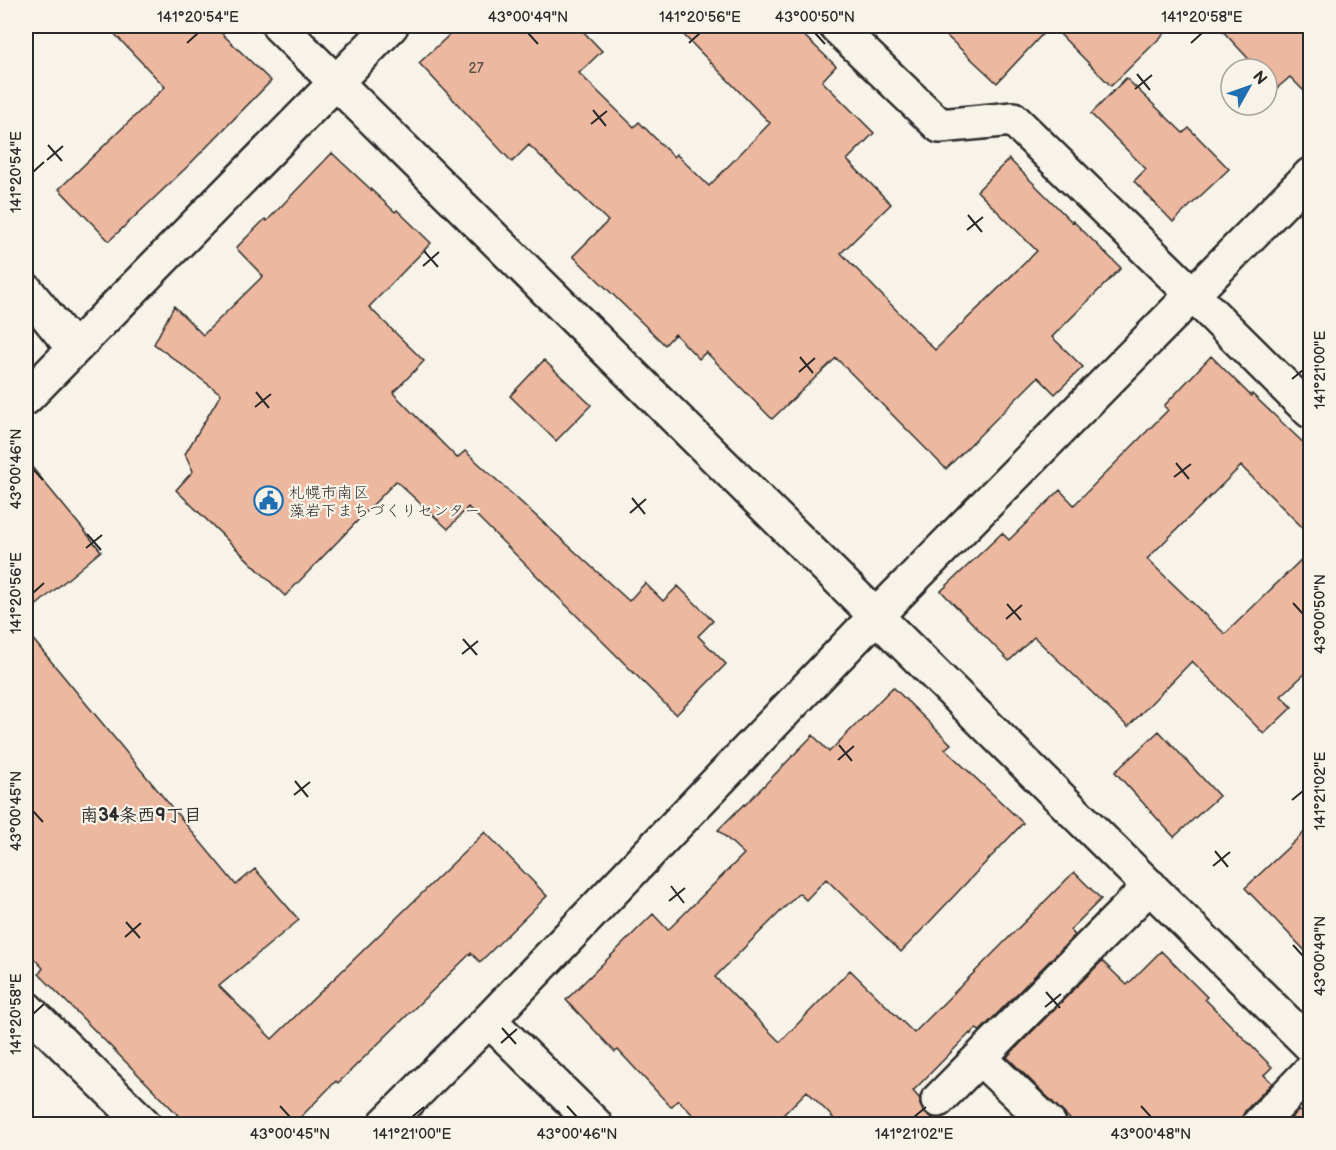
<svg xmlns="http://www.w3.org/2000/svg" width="1336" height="1150" viewBox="0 0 1336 1150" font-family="'Balsamiq Sans','Klee One',sans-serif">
<rect width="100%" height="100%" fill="#f7f3e8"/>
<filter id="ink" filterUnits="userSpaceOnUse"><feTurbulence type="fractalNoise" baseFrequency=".0167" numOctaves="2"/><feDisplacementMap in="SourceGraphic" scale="12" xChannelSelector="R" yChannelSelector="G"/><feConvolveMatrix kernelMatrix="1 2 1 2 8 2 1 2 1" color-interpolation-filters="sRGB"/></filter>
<g filter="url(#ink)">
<!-- building -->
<path fill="#ecb89f" stroke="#2b2b2b" stroke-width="1.5" d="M107,26H214L271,81L187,167L109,241L59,189L165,87Z
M459,26H578L602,51L579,73L634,127L639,122L674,157L676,154L709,186L770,123L675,26H794L836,66L822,81L874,133L847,160L891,204L841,253L935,350L1037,251L977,191L1009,159L1072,222L1073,221L1121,268L1052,337L1083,367L1055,394L1038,377L946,469L836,358L772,419L706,352L699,359L675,334L665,345L573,256L608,221L529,145L512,162L419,63Z
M936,26H1050L997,83Z
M1052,26H1172L1111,86Z
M1218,26H1311V98L1290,77L1276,89L1267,79V69H1258Z
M1126,78L1183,133L1189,128L1229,169L1173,222L1134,181L1146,169L1091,114Z
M332,153L395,212L397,210L431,243L369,307L424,361L393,393L457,458L465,451L629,601L645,583L663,601L678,586L713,621L698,636L726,664L676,715L468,507L448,529L396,481L285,596L176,490L193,471L185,454L221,394L154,344L174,306L203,335L263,276L236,248L265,219L267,221Z
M1211,356L1251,396L1252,394L1311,450V536L1241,466L1147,559L1225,634L1311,550V668L1281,696L1292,707L1264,734L1192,661L1128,727L1034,637L1009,661L941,591L1002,533L1009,540L1060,490L1074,505L1168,410L1164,406Z
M544,360L591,405L556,441L510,396Z
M26,460L101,551L26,614Z
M26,631L236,885L255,869L299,920L219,986L272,1039L485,832L547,896L480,962L471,953L338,1083L336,1081L293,1125H188L39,974L43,968L26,950Z
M893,687L951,744L945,749L1023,823L901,952L826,879L806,900L799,893L715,977L780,1042L850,970L914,1033L1074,872L1101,899L1070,930L1075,935L980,1031L976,1029L971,1034L970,1033L913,1091L920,1099V1105L924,1113L933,1118H938L944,1125H840L807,1091L773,1125H703L678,1100L671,1107L618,1050L615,1052L566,1000L653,914L668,930L744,854L718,830L744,804L745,805L813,735L829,752Z
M1159,731L1219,796L1174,837L1115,772Z
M1311,826V957L1245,888Z
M1161,951L1207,997L1205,999L1272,1067L1264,1075L1272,1083L1245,1111L1241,1119V1125H1076L1007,1057L1102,961L1127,985Z
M1299,1110L1311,1122V1125H1285Z"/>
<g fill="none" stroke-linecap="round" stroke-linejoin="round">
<defs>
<path id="minor" d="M279,26L1310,1045
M836,26L940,126L1013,119L1192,294L1310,411
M26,290L74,349
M26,398L391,26
M26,1008L144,1124
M489,1020L595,1124
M980,1058L1049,1124
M938,1100L1150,886
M385,1124L489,1020L876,616L1310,175
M1259,1124L1310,1071"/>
</defs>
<!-- minor casing -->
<use href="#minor" stroke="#2b2b2b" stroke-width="38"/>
<!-- minor -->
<use href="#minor" stroke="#f7f3e8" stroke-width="33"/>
</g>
</g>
<!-- ticks -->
<path fill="none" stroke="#2b2b2b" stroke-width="2" d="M528,33L538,44M815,33L825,44M187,43L198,33M689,43L700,33M1191,43L1202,33M1137,74L1150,90M1135,89L1152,75M593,110L606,126M591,124L607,111M48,145L62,161M47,160L63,146M33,172L44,162M968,215L982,232M967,230L983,217M424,251L438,267M423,266L439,252M800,357L813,373M799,372L815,358M1292,379L1303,370M256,392L269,408M255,407L271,394M1176,463L1189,479M33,469L43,480M1174,477L1191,464M632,498L645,514M630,513L646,499M87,534L101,550M86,548L102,535M33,593L44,583M1293,603L1303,614M1007,604L1021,620M1006,619L1022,605M463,639L477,655M462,654L478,641M839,745L852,761M838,760L854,746M295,781L308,797M294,795L310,782M1292,800L1303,791M33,811L43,822M1215,851L1228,867M1213,866L1230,852M671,886L684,903M669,901L685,888M126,922L140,938M125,937L141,923M1293,945L1303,956M1046,992L1060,1008M1045,1007L1061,994M33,1014L44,1004M502,1028L516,1044M501,1043L517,1029M280,1106L290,1117M567,1106L577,1117M1141,1106L1151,1117M412,1117L424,1107M914,1117L926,1107"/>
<!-- icons -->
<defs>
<symbol id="civic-ring" viewBox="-11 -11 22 22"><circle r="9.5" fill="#f7f3e8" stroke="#1f6fb2" stroke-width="1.5"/><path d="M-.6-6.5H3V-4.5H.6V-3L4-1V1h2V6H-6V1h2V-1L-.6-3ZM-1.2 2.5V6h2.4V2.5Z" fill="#1f6fb2"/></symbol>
</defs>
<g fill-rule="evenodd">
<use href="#civic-ring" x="252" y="484" width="33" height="33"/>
</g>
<g text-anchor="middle" stroke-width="4.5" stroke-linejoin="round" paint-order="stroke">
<!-- number labels -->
<g font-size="14" fill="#5b4e48">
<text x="476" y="73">27</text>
</g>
<!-- poi labels -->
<g font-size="16" fill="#2b2b2b" stroke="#f7f3e8" text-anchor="start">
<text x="289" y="498">札幌市南区<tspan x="289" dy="18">藻岩下まちづくりセンター</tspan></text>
</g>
<!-- neighbourhood labels -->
<g font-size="18" font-weight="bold" fill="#2b2b2b" stroke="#f7f3e8">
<text x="141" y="821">南34条西9丁目</text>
</g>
</g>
<!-- margin -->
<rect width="1336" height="1150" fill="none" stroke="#f7f3e8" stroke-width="66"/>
<!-- north arrow -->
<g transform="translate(1249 87) rotate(50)"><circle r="28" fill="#f7f3e8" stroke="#a5a39c" stroke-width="1.5"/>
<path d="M0-4.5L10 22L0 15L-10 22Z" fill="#1f6fb2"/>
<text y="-9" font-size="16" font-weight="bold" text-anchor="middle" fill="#2b2b2b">N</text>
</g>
<rect x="33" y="33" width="1270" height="1084" fill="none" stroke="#2b2b2b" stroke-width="2"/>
<g font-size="15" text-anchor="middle" fill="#2b2b2b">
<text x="198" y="22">141°20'54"E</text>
<text x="528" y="22">43°00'49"N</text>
<text x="700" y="22">141°20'56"E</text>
<text x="815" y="22">43°00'50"N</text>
<text x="1202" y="22">141°20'58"E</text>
<text transform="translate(16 172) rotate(-90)" y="5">141°20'54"E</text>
<text transform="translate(1320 370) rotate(-90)" y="5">141°21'00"E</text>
<text transform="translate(16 469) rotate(-90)" y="5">43°00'46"N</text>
<text transform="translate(16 593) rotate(-90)" y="5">141°20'56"E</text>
<text transform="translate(1320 614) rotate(-90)" y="5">43°00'50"N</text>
<text transform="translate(1320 791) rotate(-90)" y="5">141°21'02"E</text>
<text transform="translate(16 811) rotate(-90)" y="5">43°00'45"N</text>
<text transform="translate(1320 956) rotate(-90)" y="5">43°00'49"N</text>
<text transform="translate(16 1014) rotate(-90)" y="5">141°20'58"E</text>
<text x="290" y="1139">43°00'45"N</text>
<text x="412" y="1139">141°21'00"E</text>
<text x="577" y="1139">43°00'46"N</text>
<text x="914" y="1139">141°21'02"E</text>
<text x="1151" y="1139">43°00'48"N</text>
</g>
</svg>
